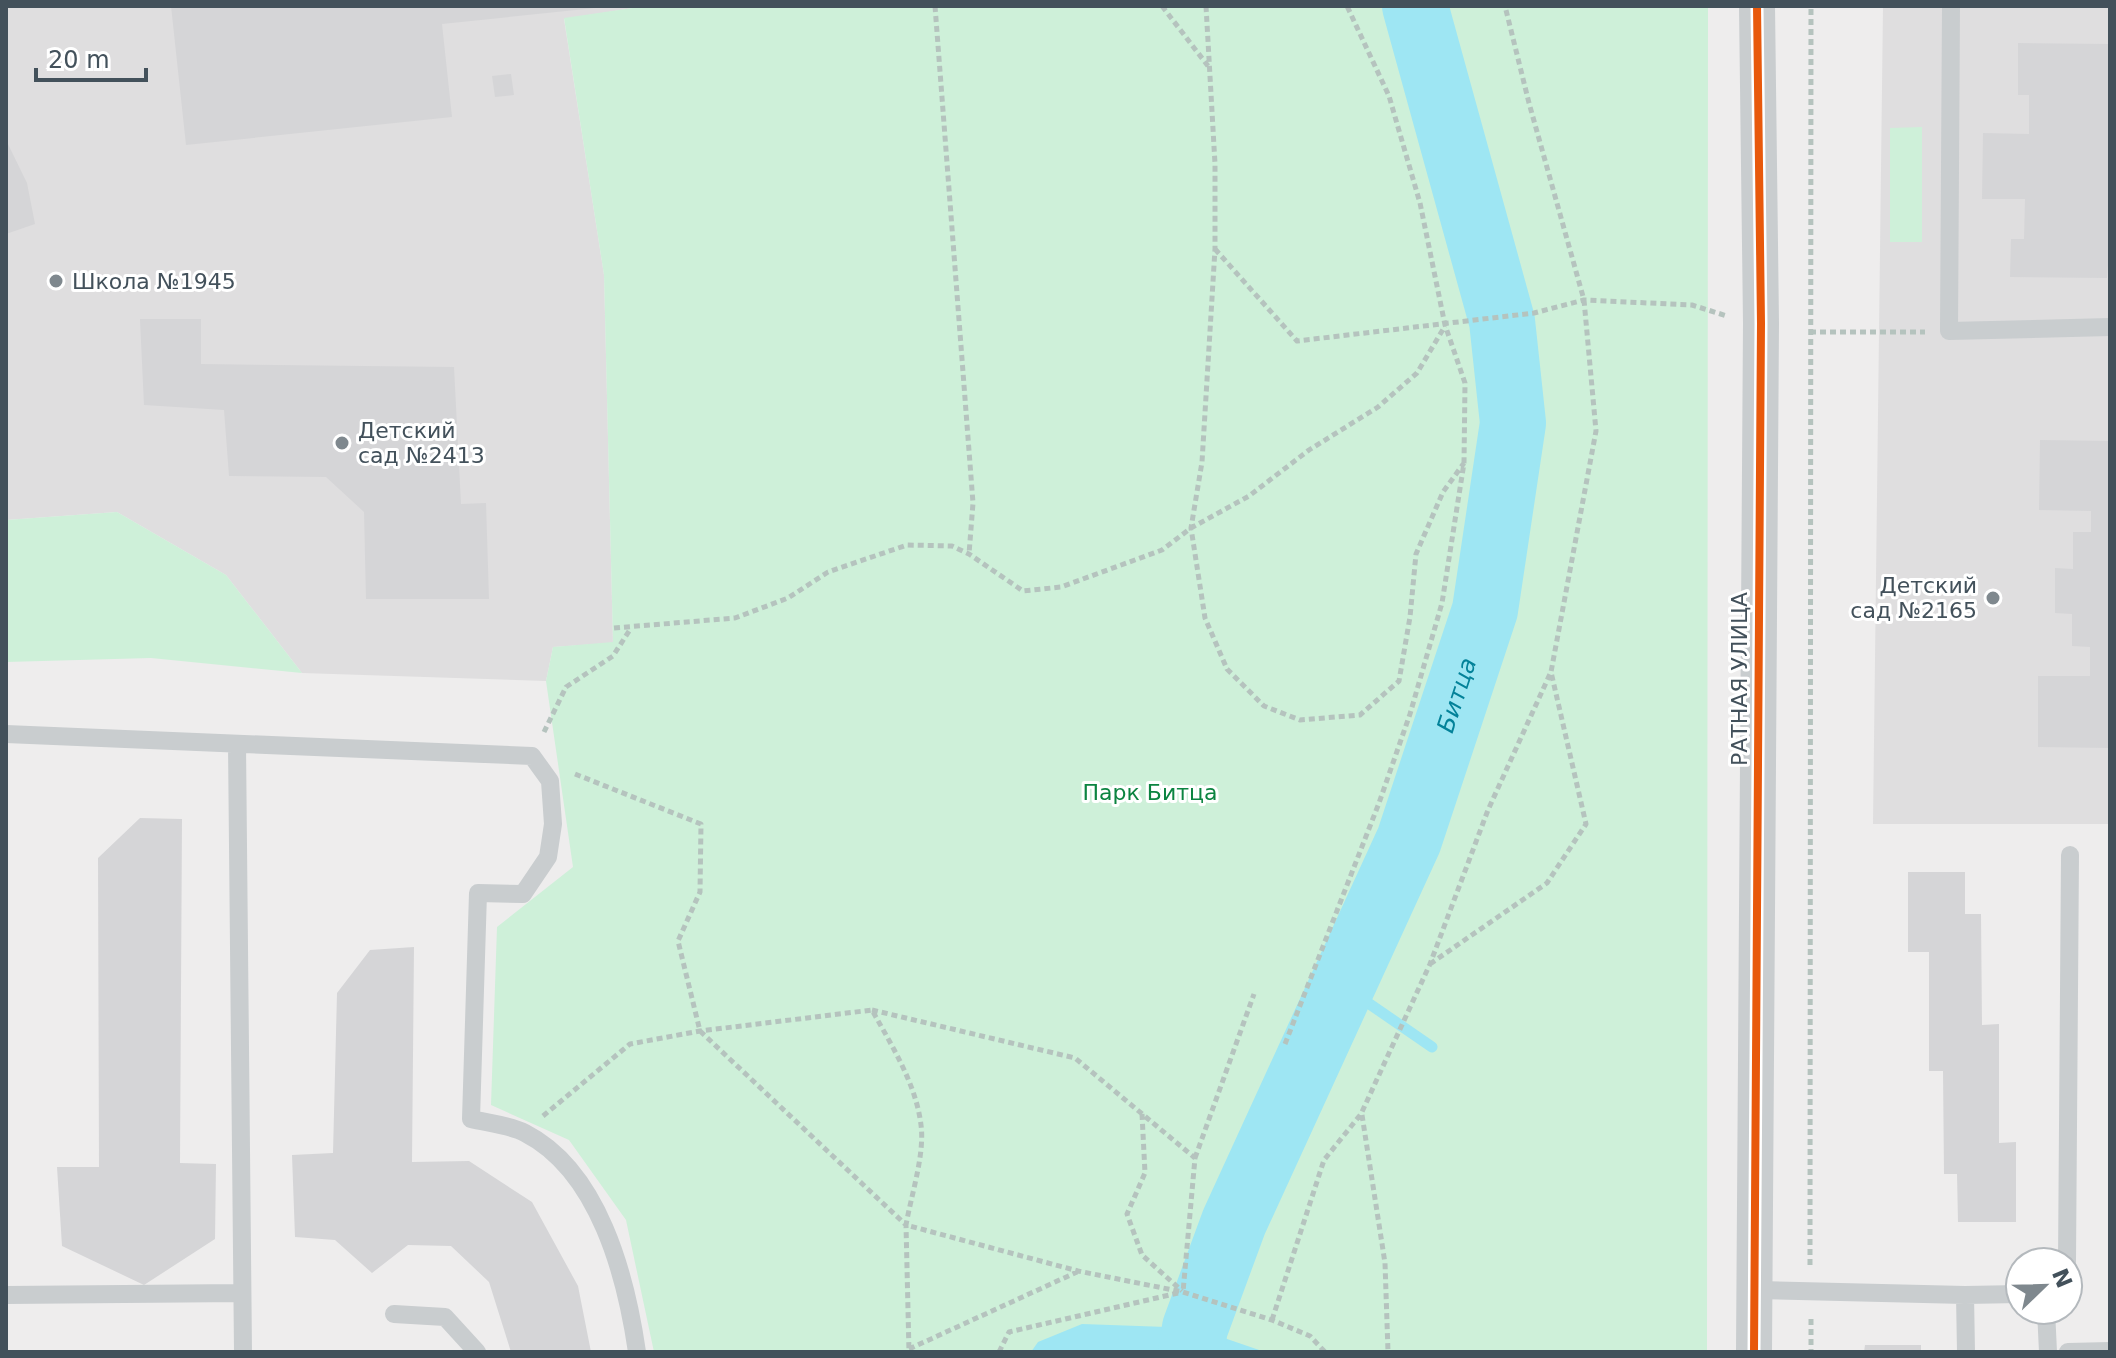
<svg xmlns="http://www.w3.org/2000/svg" width="2116" height="1358" viewBox="0 0 2116 1358" font-family="'DejaVu Sans',sans-serif">
<rect width="100%" height="100%" fill="#eeeded"/>
<!-- education -->
<path fill="#dfdedf" d="M6,6H646L564,19L604,275L613,643L553,647L546,681L302,673L226,575L117,512L6,520Z
M1883,6H2110V824H1873Z"/>
<!-- green -->
<path fill="#cef0d9" d="M646,6H1708L1707,1352H654L626,1220L569,1140L491,1105L497,927L573,867L546,681L553,647L613,642L604,275L564,18Z
M1922,127V242H1890V128Z
M117,512L226,575L302,673L151,658L6,662V520Z"/>
<!-- water -->
<path fill="#9ee6f3" d="M1082,1324L1195,1328L1265,1352H1031L1038,1342Z"/>
<g fill="none" stroke-linecap="round" stroke-linejoin="round">
<!-- stream -->
<path stroke="#9ee6f3" stroke-width="11" d="M1342,985L1432,1047"/>
<!-- river -->
<path stroke="#9ee6f3" stroke-width="66" id="s1" d="M1191,1352L1195,1328L1234,1222L1409,840L1485,610L1513,423L1502,321L1415,6"/>
</g>
<!-- building -->
<path fill="#d5d5d7" d="M171,6H595V8L442,24L452,117L186,145Z
M2018,43L2110,44V265H2108L2107,278L2010,277L2011,239H2024L2025,199H1982L1983,133L2029,134V95H2018Z
M511,74L514,95L495,97L492,76Z
M6,140L27,183L35,224L6,234Z
M140,319H201V364L454,367L461,504L486,503L489,599H366L364,512L326,477L229,476L224,410L144,405Z
M2040,440L2110,441V748L2038,747V676H2090V647L2072,646V614L2055,613V568L2073,569V532H2091V511L2039,510Z
M140,818L182,819L180,1163L216,1164L215,1239L144,1285L62,1246L57,1167H99L98,858Z
M1908,872H1965V914H1981L1982,1025L1999,1024V1143L2016,1142V1222H1958L1957,1174H1944L1943,1071H1929V952H1908Z
M414,947L412,1162L469,1161L532,1202L578,1286L591,1352H511L489,1282L451,1246L408,1245L372,1273L335,1240L295,1237L292,1155L333,1153L337,993L370,950Z
M1865,1345H1921V1352H1864Z"/>
<g fill="none" stroke-linecap="round" stroke-linejoin="round">
<!-- path -->
<path stroke="#b5c3be" stroke-width="5" stroke-dasharray="6 4" stroke-linecap="butt" d="M935,6L973,503L969,554
M1162,6L1208,66
M1206,6L1215,164V249L1202,462L1191,528L1205,618L1227,669L1264,706L1300,720L1360,715L1399,681L1410,617L1416,554L1443,492L1464,463
M1215,249L1297,341L1534,313L1584,300L1692,305L1727,316
M1810,332H1925
M614,628L735,618L788,598L828,572L907,545L952,546L969,554L1023,591L1061,587L1162,550L1191,528L1249,496L1309,450L1378,407L1417,373L1445,326
M544,732L566,687L613,656L631,628
M575,774L701,824L700,892L678,941L700,1031L906,1225L909,1352
M1430,964L1547,883L1586,824L1551,672L1596,431L1584,300L1529,103L1505,6
M872,1010L1075,1058L1195,1158L1183,1292
M1285,1044L1379,803L1410,714L1442,603L1464,463L1465,383L1445,325L1420,203L1389,96L1347,6
M1142,1114L1145,1173L1127,1214L1142,1255L1182,1291
M1362,1115L1385,1263L1388,1352
M543,1116L630,1044L700,1031L872,1010C892,1046 916,1084 921,1125C925,1154 911,1196 906,1225L1078,1271L1183,1292L1272,1320L1310,1336L1325,1352
M1195,1158L1254,994
M1810,1265L1811,6
M1811,1319V1352
M1272,1320L1324,1160L1361,1114L1430,964L1488,810L1550,674
M909,1349L1077,1272
M999,1352L1009,1332L1178,1293"/>
<!-- lane -->
<path stroke="#c9cdcf" stroke-width="18" d="M1951,6L1949,331L2110,327
M6,734L532,756L550,781L553,824L548,857L523,894L478,893L471,1119C488,1123 510,1125 525,1133C599,1171 626,1276 637,1352
M237,744L243,1352
M2067,1262L2070,855
M1754,1290L1965,1295L1966,1352
M6,1295L242,1293
M1965,1295L2020,1294
M2046,1310L2048,1352
M394,1314L445,1317L477,1352
M2068,1352L2110,1351"/>
<!-- street -->
<path stroke="#c9cdcf" stroke-width="36" d="M1754,1352L1761,323L1757,6"/>
<defs>
<path id="cycleway" d="M1754,1352L1761,323L1757,6"/>
</defs>
<!-- cycleway casing -->
<use href="#cycleway" stroke="#fff" stroke-width="13"/>
<!-- cycleway -->
<use href="#cycleway" stroke="#e8590c" stroke-width="8"/>
</g>
<!-- markers -->
<g fill="#7f888e" stroke="#fff" stroke-width="3">
<circle cx="56" cy="281" r="8"/>
<circle cx="342" cy="443" r="8"/>
<circle cx="1993" cy="598" r="8"/>
</g>
<g text-anchor="middle" stroke-width="6" stroke-linejoin="round" paint-order="stroke">
<!-- poi labels -->
<g font-size="22" fill="#43515b" stroke="#fff" text-anchor="start">
<text x="72" y="289">Школа №1945</text>
<text x="358" y="438">Детский<tspan x="358" dy="25">сад №2413</tspan></text>
<text x="1977" y="593" text-anchor="end">Детский<tspan x="1977" dy="25">сад №2165</tspan></text>
</g>
<!-- street labels -->
<g font-size="22" fill="#43515b" stroke="#fff">
<text transform="translate(1739 679) rotate(-90)" y="8">РАТНАЯ УЛИЦА</text>
</g>
<!-- park labels -->
<g font-size="22" fill="#0c8441" stroke="#fff">
<text x="1150" y="800">Парк Битца</text>
</g>
<!-- water labels -->
<g font-size="24" font-style="italic" fill="#038299" stroke="#fff">
<text dy="8" stroke="none"><textPath href="#s1" startOffset="710">Битца</textPath></text>
</g>
</g>
<!-- border -->
<rect width="2116" height="1358" fill="none" stroke="#43515b" stroke-width="16"/>
<!-- north arrow -->
<g transform="translate(2044 1286) rotate(67)"><circle r="38" fill="#ffffff" stroke="#b4b9bd" stroke-width="2"/>
<path d="M0-6L14 30L0 20L-14 30Z" fill="#7f888e"/>
<text y="-12" font-size="22" font-weight="bold" text-anchor="middle" fill="#43515b">N</text>
</g>
<!-- scale -->
<path d="M36 68v12h110v-12" fill="none" stroke="#43515b" stroke-width="4"/>
<text x="48" y="68" font-size="24" fill="#43515b" stroke="#ffffff" stroke-width="6" paint-order="stroke">20 m</text>
</svg>
